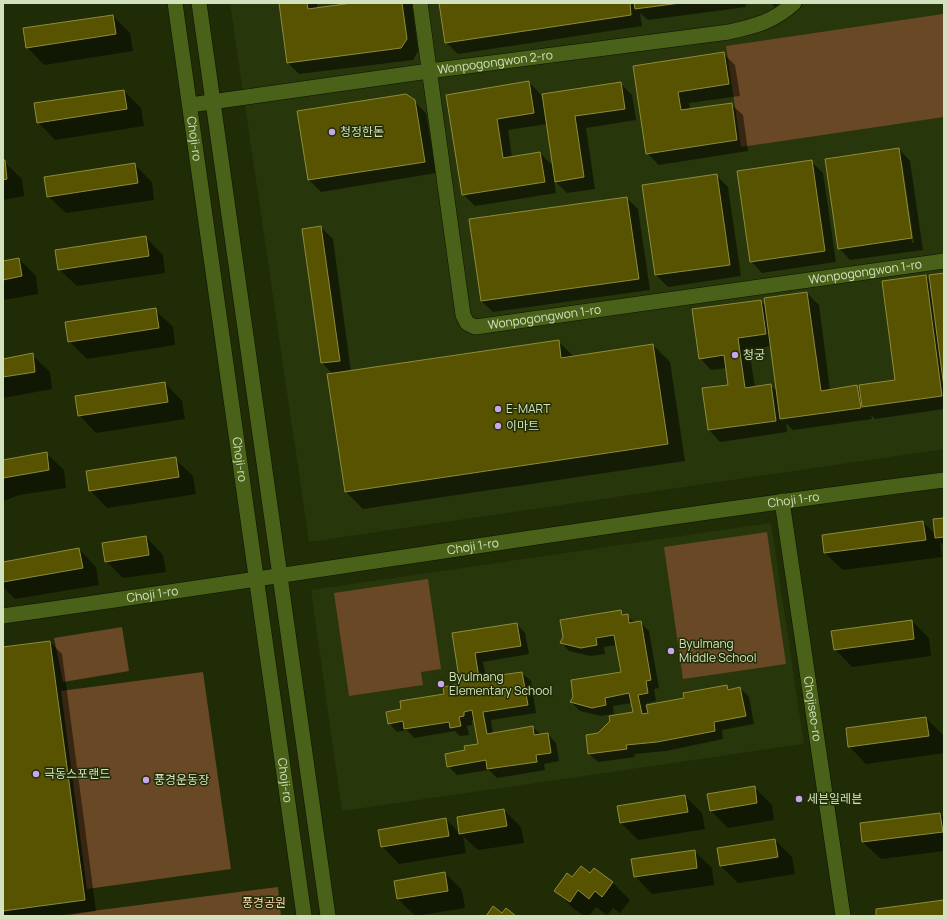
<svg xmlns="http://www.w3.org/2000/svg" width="947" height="919" viewBox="0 0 947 919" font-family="Manrope,'Noto Sans KR',sans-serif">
<rect width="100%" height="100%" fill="#1f2c06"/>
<!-- built -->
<path fill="#28360c" d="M230,3H944V449L309,542Z
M771,523L804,744L342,811L311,590Z"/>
<!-- green -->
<path fill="#694825" d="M943,14L944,117L741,147L726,46Z
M767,532L786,664L683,679L664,547Z
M428,579L441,669L421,672L423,685L349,696L334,593Z
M122,627L129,671L63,682L54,638Z
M203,672L231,869L87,889L61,691Z
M278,887L281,916H54Z"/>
<!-- shadow -->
<path fill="#0007" fill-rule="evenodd" d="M280,3H317V9L360,3H412L418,51L413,60L299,74L288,63Z
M440,3H745L746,7L648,20L640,13L642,26L458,54L446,42Z
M771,3H779L775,7Z
M113,16L130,33L133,51L44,65L27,47Z
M723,53L735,65L740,96L689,103L690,110L731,104L743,115L748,151L659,165L647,153L634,67Z
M529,82L543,97L620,83L632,95L636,120L586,128L595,189L567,193L554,180L556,193L475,206L463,194L447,96ZM547,124L553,166L540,153L512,157L508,130Z
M124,91L141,108L144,126L55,140L38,122Z
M414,101L426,113L436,173L321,192L309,180L298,112Z
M899,149L910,161L923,250L850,260L839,248ZM900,161H902L914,243H912Z
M3,161L22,179L24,196L3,200Z
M811,161L823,173L836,262L762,273L751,261Z
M134,164L152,182L154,200L66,213L48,196Z
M716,175L728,187L741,276L668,287L656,275L643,186Z
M627,198L638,209L650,290L493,312L481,301Z
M321,227L333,239L351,372L558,341L574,357L653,345L670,362L685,461L363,509L346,492L333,374L322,363Z
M145,237L163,255L165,273L77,286L59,269Z
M19,259L36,276L38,294L3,300V262Z
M944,274V409L875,419L871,415L872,419L793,430L786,423L787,432L720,442L709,430L703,389L729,385L727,368L711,370L700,358L760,301L766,306L807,293L819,305L830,390L857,387L861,390L897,381L925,276L931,282ZM771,346L778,392L770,385L755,387L749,350Z
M155,310L173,327L175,345L87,359L69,341Z
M32,355L50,372L52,389L3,398V360Z
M165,383L182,401L185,419L96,433L79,415Z
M46,453L64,470L66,488L19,495L3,501V461Z
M175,459L193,476L196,494L107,508L90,490Z
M944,519V546L940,542L942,557L843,570L825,553L823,535L923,522L936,535Z
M146,537L163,555L166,572L123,578L106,561Z
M79,549L96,567L99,585L15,599L3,587V563Z
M620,611L636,623L640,622L649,631L659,688L654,689L656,701L647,703V706L685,699L726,686L730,690L740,688L749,697L754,724L722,730L723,739L666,751L634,754L635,757L598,762L589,754L599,734L634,713L632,703L613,706L614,714L601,716L580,711L571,702L622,673L617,645L604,647L605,654L590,656L569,651L561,642Z
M912,621L929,638L931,656L852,667L835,649Z
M517,624L525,633L529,654L483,662L486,678L522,673L531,681L536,713L491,720L493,734L533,727L541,735L548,734L556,743L559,761L544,764L545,770L497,778L489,770L457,775L448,766L466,751L479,745L475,720H472V725L467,726L469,735L460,736L455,731L414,738L407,730L397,732L389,723L402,710L445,695L461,685L453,634Z
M50,642L62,654L96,911L63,916H3V648Z
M926,718L943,735L944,753L866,764L849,746Z
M754,787L772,805L774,820L728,828L711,811Z
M685,796L702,813L705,829L638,840L621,823Z
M504,810L521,827L524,843L478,850L463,836L466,853L399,864L382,846L446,819L460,834L458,817Z
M940,814L944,818V851L881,859L863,842L861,824Z
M775,840L792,857L795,874L738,883L721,866L718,849Z
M694,851L712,868L714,885L652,894L635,876Z
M594,869L613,883L630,900L620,913L613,908L607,915L596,907L589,916H584L573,908L556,891L572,878L590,874Z
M445,873L462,890L465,908L415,916L398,899L395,882Z"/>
<!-- building -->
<path fill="#575300" stroke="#8f8b3b" d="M279,3H307L308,9L352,3H402L407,39L401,48L287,63Z
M439,3H630L631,15L445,43Z
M634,3H680L635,9Z
M113,15L116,34L26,48L23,28Z
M724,52L729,84L678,92L681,110L732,103L737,140L646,154L633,66Z
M529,81L534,113L497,119L503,158L540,152L545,182L462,195L446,95Z
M621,82L625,109L575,116L584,177L555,182L542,94Z
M124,90L127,109L37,123L34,103Z
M406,94L415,100L425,162L308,180L297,111Z
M899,148L912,238L838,249L825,159Z
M3,160H5L7,179L3,180Z
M812,160L825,251L750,262L737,171Z
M135,163L138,183L47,197L44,177Z
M717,174L730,265L655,275L642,185Z
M627,197L639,279L481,301L469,219Z
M321,226L340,361L321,363L302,229Z
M146,236L149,256L58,270L55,250Z
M19,258L22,276L3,280V261Z
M944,273V388L929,275Z
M926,275L942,396L862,407L859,385L895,380L882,281Z
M807,292L821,391L857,385L861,408L780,419L764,298Z
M761,300L766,334L738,338L745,388L771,384L776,421L708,430L702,388L728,385L724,355L699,359L692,309Z
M156,308L159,328L68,342L65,322Z
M559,340L561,358L653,344L668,444L345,492L327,374Z
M33,353L35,372L3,377V359Z
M165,382L168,402L78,416L75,396Z
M47,452L49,470L3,478V460Z
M176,457L179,477L89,491L86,471Z
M944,518V537L935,538L933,519Z
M923,521L926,540L824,553L822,535Z
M146,536L149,555L105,562L102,543Z
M79,548L83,568L3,582V562Z
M621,610L622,615L628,614L629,623L641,621L651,680L646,681L648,693L638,695L642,714L648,713L646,705L684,698L683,693L727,685L728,690L740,687L746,716L714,722L715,731L657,742L626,745L627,749L588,754L586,735L598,733L610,721L609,716L633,712L629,693L605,698L606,705L592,708L570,702L573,697L571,680L621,672L614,635L596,638L597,645L581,648L560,643L563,637L560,620Z
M912,620L914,639L834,650L831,631Z
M517,623L521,646L475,653L479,678L522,672L528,705L483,712L487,734L533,726L534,735L548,733L551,753L536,755L537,762L487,769L486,760L447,767L445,754L465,750L464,746L478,744L472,710L464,712V716L459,717L461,726L450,728L449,722L404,729L403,721L388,724L386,712L401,709L400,701L444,694L443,687L460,684L452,633Z
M50,641L85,900L3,911V647Z
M926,717L929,736L848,747L846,728Z
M755,786L757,803L710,811L707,794Z
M685,795L688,812L620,823L617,806Z
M504,809L507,826L459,834L457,817Z
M940,813L943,832L862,842L860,823Z
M446,818L449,836L381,847L378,830Z
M775,839L778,857L720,866L717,848Z
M695,850L697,868L634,877L631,859Z
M581,866L590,873L594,868L613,882L602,897L595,891L589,899L578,890L570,902L554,891L567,873L572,877Z
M445,872L448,891L397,899L394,881Z
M944,900V916H876V909Z
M493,906L502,913L506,908L516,916H486Z"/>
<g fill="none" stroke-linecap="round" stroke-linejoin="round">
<defs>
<g id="tertiary">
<path id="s1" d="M175,3L304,916"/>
<path d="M199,3L328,916"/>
<path id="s2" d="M420,3L463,315L467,323L475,327L944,261"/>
<path id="s3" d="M190,105L429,71L729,32C755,26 773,22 794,3"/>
<path id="s4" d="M782,501L843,916"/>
<path id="s5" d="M3,616C317,572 630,520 944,480"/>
</g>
</defs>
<!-- tertiary casing -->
<use href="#tertiary" stroke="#0b1301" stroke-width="16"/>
<!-- tertiary -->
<use href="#tertiary" stroke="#4a6119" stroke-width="15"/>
</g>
<!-- markers -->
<g fill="#c8a5ee" stroke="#1f2c06" stroke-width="1.5">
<circle cx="332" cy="132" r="4"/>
<circle cx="735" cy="355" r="4"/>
<circle cx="498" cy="409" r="4"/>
<circle cx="498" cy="426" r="4"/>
<circle cx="671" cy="651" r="4"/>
<circle cx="441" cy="684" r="4"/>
<circle cx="36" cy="774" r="4"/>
<circle cx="146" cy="780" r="4"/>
<circle cx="799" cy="799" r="4"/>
</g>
<g text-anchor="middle" stroke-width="3" stroke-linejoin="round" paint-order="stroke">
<!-- street labels -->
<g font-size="12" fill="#d3e2be" stroke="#1f2c06">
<text dy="4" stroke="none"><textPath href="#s3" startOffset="308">Wonpogongwon 2-ro</textPath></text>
<text dy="4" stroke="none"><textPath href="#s1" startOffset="137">Choji-ro</textPath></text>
<text dy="4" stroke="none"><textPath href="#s2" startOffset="727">Wonpogongwon 1-ro</textPath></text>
<text dy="4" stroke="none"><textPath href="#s2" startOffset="403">Wonpogongwon 1-ro</textPath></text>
<text dy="4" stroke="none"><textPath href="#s1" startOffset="461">Choji-ro</textPath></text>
<text dy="4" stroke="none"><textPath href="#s5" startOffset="799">Choji 1-ro</textPath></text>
<text dy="4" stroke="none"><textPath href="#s5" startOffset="475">Choji 1-ro</textPath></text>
<text dy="4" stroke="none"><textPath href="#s5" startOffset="151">Choji 1-ro</textPath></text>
<text dy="4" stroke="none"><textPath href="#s4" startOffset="210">Chojiseo-ro</textPath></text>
<text dy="4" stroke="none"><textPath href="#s1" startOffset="785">Choji-ro</textPath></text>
</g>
<!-- poi labels -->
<g font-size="12" fill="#d3e2be" stroke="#1f2c06" text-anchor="start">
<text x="340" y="136">청정한돈</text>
<text x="743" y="359">청궁</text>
<text x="506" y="413">E-MART</text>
<text x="506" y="430">이마트</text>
<text x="679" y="648">Byulmang<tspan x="679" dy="14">Middle School</tspan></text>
<text x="449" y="681">Byulmang<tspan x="449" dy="14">Elementary School</tspan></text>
<text x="44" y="778">극동스포랜드</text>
<text x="154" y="784">풍경운동장</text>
<text x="807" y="803">세븐일레븐</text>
</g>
<!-- park labels -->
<g font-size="12" fill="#fed3a9" stroke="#1f2c06">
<text x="264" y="907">풍경공원</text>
</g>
</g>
<!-- border -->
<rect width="947" height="919" fill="none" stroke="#d3e2be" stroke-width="8"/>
</svg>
